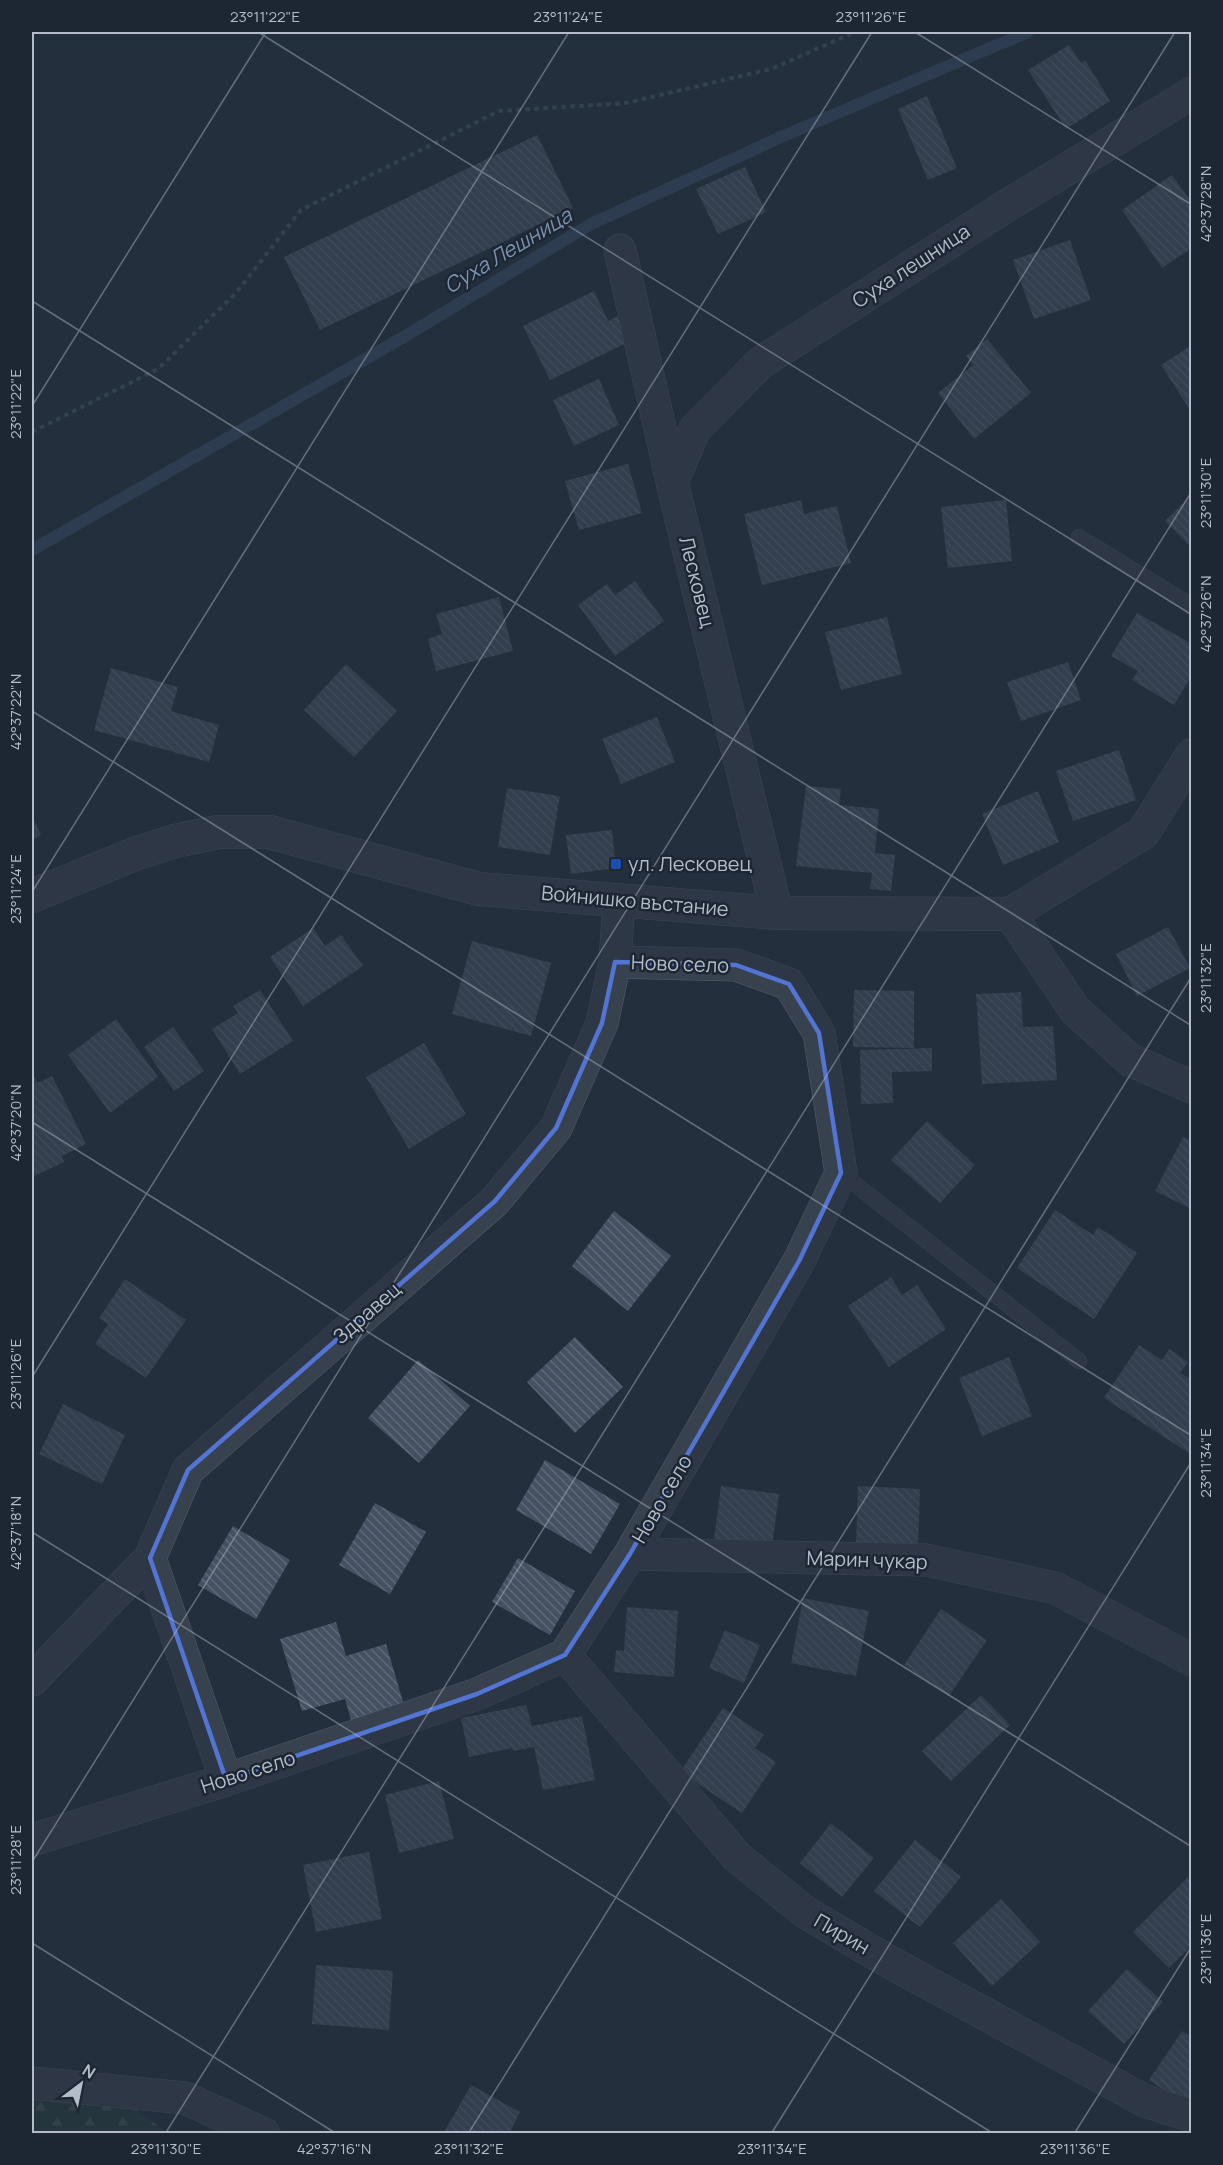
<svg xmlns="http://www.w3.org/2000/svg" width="1223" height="2165" viewBox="0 0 1223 2165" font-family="Manrope,sans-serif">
<defs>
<pattern id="forest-firs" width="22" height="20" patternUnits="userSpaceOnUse" patternTransform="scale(1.5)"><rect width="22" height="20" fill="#263c3f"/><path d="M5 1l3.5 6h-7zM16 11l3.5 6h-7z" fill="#435659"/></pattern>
<pattern id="building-back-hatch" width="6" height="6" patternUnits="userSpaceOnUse" patternTransform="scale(1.5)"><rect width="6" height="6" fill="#455162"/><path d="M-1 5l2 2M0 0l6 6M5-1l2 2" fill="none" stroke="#5d6877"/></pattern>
</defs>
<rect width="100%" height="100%" fill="#242f3e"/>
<!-- forest -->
<path fill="url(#forest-firs)" d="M32,2089L110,2090L168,2133L32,2134Z"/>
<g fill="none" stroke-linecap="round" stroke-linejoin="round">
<!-- stream -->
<path stroke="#394c67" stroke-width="12" d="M32,550L402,338L591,224L781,137L1028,32"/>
</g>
<!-- building -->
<path fill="url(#building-back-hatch)" d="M1069,45L1081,63L1085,60L1110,101L1066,129L1028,70Z
M927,96L957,168L928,180L898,109Z
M537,135L573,208L320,330L284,257Z
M745,167L766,212L718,234L696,189Z
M1172,175L1192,203V248L1162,268L1122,210Z
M1070,240L1091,300L1034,319L1013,260Z
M594,291L608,321L624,313L637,338L550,380L523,326Z
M987,339L1031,393L974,439L938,393L973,365L966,356Z
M1192,345V413L1161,365Z
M599,379L619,425L574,446L553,400Z
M628,464L642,513L579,530L565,481Z
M1192,494V548L1165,521Z
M801,500L804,514L837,506L851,563L762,585L744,514Z
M1006,500L1012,561L948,568L941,507Z
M635,581L664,621L615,656L578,605L607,584L615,595Z
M499,597L513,651L436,671L428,639L442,634L436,614Z
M1137,613L1192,644V675L1174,705L1132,680L1138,671L1111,656Z
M887,617L902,674L841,690L825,632Z
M1068,662L1081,700L1021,721L1007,682Z
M346,664L397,711L354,757L304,710Z
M111,668L178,687L171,711L219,725L209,762L94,730Z
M657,717L675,762L621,784L602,739Z
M1119,750L1136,800L1073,821L1056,771Z
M806,786L841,789L839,805L879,809L875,853L895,855L891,891L870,889L872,873L796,866Z
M507,788L560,796L550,855L498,847Z
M1038,791L1059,842L1003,865L982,814Z
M32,816L41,835L32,840Z
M612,830L616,868L571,874L566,835Z
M1168,927L1190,968L1137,996L1116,954Z
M313,928L325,946L341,935L363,966L303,1006L270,957Z
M472,941L551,963L531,1036L452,1014Z
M260,990L293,1041L240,1074L212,1029L238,1013L233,1006Z
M854,990L914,991V1048L853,1047Z
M1021,992L1023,1027L1053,1026L1057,1080L982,1084L976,994Z
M116,1019L158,1077L110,1113L68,1055Z
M173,1027L204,1071L174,1091L144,1047Z
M424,1043L466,1114L409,1149L366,1077Z
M932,1048V1071L892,1072L893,1103L861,1104L860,1050Z
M32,1071L37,1083L52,1076L86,1144L62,1156L64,1162L32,1177Z
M927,1121L975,1165L940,1203L891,1160Z
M1183,1137L1192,1141V1209L1155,1191Z
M1055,1210L1093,1235L1098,1227L1137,1253L1094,1319L1017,1268Z
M614,1211L671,1256L628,1311L572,1266Z
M891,1277L902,1295L917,1285L946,1329L889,1367L848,1306Z
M125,1279L186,1320L146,1378L95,1344L108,1324L99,1318Z
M575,1337L623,1387L575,1433L527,1382Z
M1139,1345L1162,1360L1169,1349L1188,1362L1180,1373L1192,1380V1455L1104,1398Z
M1009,1357L1032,1416L982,1436L959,1378Z
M418,1360L470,1406L419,1463L368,1418Z
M63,1404L125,1435L102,1484L39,1454Z
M545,1460L620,1504L591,1554L516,1510Z
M721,1486L779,1494L772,1547L714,1539Z
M858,1486L920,1489L918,1549L856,1546Z
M375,1503L426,1532L390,1594L339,1565Z
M233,1526L290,1560L256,1619L198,1585Z
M518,1558L575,1591L550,1635L492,1602Z
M803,1598L869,1611L856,1676L791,1663Z
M627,1607L678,1611L674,1677L614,1672L616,1650L624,1651Z
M941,1609L987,1640L949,1696L904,1665Z
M336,1622L346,1656L386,1644L404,1705L351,1720L345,1699L302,1711L280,1639Z
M725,1630L760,1645L744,1683L709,1668Z
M981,1695L1010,1725L951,1781L922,1751Z
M526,1705L532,1726L582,1716L595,1780L543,1790L534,1747L513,1751L512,1748L469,1757L461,1718Z
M723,1708L764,1735L755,1748L776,1762L742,1813L680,1772Z
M439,1781L454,1839L399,1853L385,1795Z
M831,1823L874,1858L842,1897L800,1863Z
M915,1840L961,1877L920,1927L874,1891Z
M369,1852L382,1919L316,1932L303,1865Z
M1188,1877L1192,1880V1945L1169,1968L1133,1932Z
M1001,1899L1040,1942L992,1986L953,1943Z
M316,1965L393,1971L389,2030L312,2024Z
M1127,1969L1163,2002L1124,2044L1088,2011Z
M1182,2031L1192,2037V2109L1149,2080Z
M471,2085L520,2112L509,2134H443Z"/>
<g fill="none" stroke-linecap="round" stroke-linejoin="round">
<defs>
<path id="service" d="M1079,537L1192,606
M841,1173L1079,1361"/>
<path id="minor" d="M620,250L672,482L777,913
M672,482L695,429L760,363L1011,203L1192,93
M1010,914L1075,1010L1130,1060L1192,1087
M630,1554L926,1560L1055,1588L1192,1660
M150,1558L226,1780
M565,1655L737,1857L805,1912L886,1960L1145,2101L1192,2116
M32,1680L150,1558L188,1470L495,1201L556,1128L602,1023L615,962L619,900
M32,1840L226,1780L477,1694L565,1655L630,1554L799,1261L841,1173L819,1033L789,984L736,965L615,962
M32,2083L185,2098L264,2134"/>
<path id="tertiary" d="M32,896L137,853L175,841L218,832H269L479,889L777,913L1010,914L1143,833L1192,755"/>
</defs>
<!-- service casing -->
<use href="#service" stroke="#565f6c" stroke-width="16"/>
<!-- minor casing -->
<use href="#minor" stroke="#565f6c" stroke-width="33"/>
<!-- tertiary casing -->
<use href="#tertiary" stroke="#565f6c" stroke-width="34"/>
<!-- path -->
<path stroke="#44595c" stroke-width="4" stroke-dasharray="4.5 4.5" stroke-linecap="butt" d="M32,432L158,369L236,293L301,210L499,111L626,103L771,69L855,32"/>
<!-- service -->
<use href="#service" stroke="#38414e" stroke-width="15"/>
<!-- minor -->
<use href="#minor" stroke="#38414e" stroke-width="32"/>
<!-- tertiary -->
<use href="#tertiary" stroke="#38414e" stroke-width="33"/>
</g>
<!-- marked area -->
<path d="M0 0H1223V2165H0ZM615,962L736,965L789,984L819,1033L841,1173L799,1261L630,1554L565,1655L477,1694L226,1780L150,1558L188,1470L495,1201L556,1128L602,1023Z" fill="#242f3e" fill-opacity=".55" fill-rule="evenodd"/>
<path fill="none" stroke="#5274d3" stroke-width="4.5" stroke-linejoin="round" d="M615,962L736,965L789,984L819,1033L841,1173L799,1261L630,1554L565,1655L477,1694L226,1780L150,1558L188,1470L495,1201L556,1128L602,1023Z"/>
<!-- ticks -->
<path fill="none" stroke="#b4bcc9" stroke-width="1.5" stroke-opacity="0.45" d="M258,32L1192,615M915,32L1192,205M32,301L1192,1026M32,406L266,32M32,711L1192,1436M32,892L569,32M32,1122L1192,1847M32,1377L872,32M32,1532L994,2134M32,1862L1175,32M32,1943L337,2134M165,2134L1192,491M468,2134L1192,976M771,2134L1192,1461M1074,2134L1192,1946"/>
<!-- markers -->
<rect fill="#1a4fb4" stroke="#1d2633" stroke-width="2" x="610" y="858" width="12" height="12" rx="3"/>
<g text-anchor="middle" stroke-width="5" stroke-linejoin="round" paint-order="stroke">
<!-- street labels -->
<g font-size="20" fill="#b4bcc9" stroke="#1d2633">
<text transform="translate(911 266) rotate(-33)" y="7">Суха лешница</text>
<text transform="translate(697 582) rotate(76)" y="7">Лесковец</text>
<text transform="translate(635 901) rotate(5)" y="7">Войнишко въстание</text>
<text transform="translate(680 964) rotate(2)" y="7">Ново село</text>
<text transform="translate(367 1313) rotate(-41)" y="7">Здравец</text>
<text transform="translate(662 1499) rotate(-60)" y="7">Ново село</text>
<text transform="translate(867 1560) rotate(2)" y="7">Марин чукар</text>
<text transform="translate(248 1772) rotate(-18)" y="7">Ново село</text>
<text transform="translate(842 1934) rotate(30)" y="7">Пирин</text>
</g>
<!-- poi labels -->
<g font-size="20" fill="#b4bcc9" stroke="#1d2633" text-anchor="start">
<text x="628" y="871">ул. Лесковец</text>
</g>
<!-- water labels -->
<g font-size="21" font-style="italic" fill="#7c92b1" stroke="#1d2633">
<text transform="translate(508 251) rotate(-31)" y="7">Суха Лешница</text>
</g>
</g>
<!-- border -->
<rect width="1223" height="2165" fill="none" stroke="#1d2633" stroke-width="66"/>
<!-- north arrow -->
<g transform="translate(81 2084) rotate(32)" stroke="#1d2633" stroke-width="4.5" paint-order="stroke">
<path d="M0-4.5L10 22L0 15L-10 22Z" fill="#b4bcc9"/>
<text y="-9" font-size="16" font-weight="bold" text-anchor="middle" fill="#b4bcc9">N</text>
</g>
<rect x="33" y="33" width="1157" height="2099" fill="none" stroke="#b4bcc9" stroke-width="2"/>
<g font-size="15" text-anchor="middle" fill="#b4bcc9">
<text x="265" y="22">23°11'22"E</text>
<text x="568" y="22">23°11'24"E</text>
<text x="871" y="22">23°11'26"E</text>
<text transform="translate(1206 204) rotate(-90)" y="5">42°37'28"N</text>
<text transform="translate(16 404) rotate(-90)" y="5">23°11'22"E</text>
<text transform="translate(1206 493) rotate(-90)" y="5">23°11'30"E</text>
<text transform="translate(1206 614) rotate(-90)" y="5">42°37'26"N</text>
<text transform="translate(16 712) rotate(-90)" y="5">42°37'22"N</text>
<text transform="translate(16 889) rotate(-90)" y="5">23°11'24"E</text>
<text transform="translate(1206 978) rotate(-90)" y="5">23°11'32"E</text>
<text transform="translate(16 1123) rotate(-90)" y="5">42°37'20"N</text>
<text transform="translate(16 1374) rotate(-90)" y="5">23°11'26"E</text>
<text transform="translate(1206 1463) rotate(-90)" y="5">23°11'34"E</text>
<text transform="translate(16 1533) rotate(-90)" y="5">42°37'18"N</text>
<text transform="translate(16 1860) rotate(-90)" y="5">23°11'28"E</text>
<text transform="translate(1206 1949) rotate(-90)" y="5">23°11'36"E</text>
<text x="166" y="2154">23°11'30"E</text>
<text x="334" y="2154">42°37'16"N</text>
<text x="469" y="2154">23°11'32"E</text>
<text x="772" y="2154">23°11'34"E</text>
<text x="1075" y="2154">23°11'36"E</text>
</g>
</svg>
